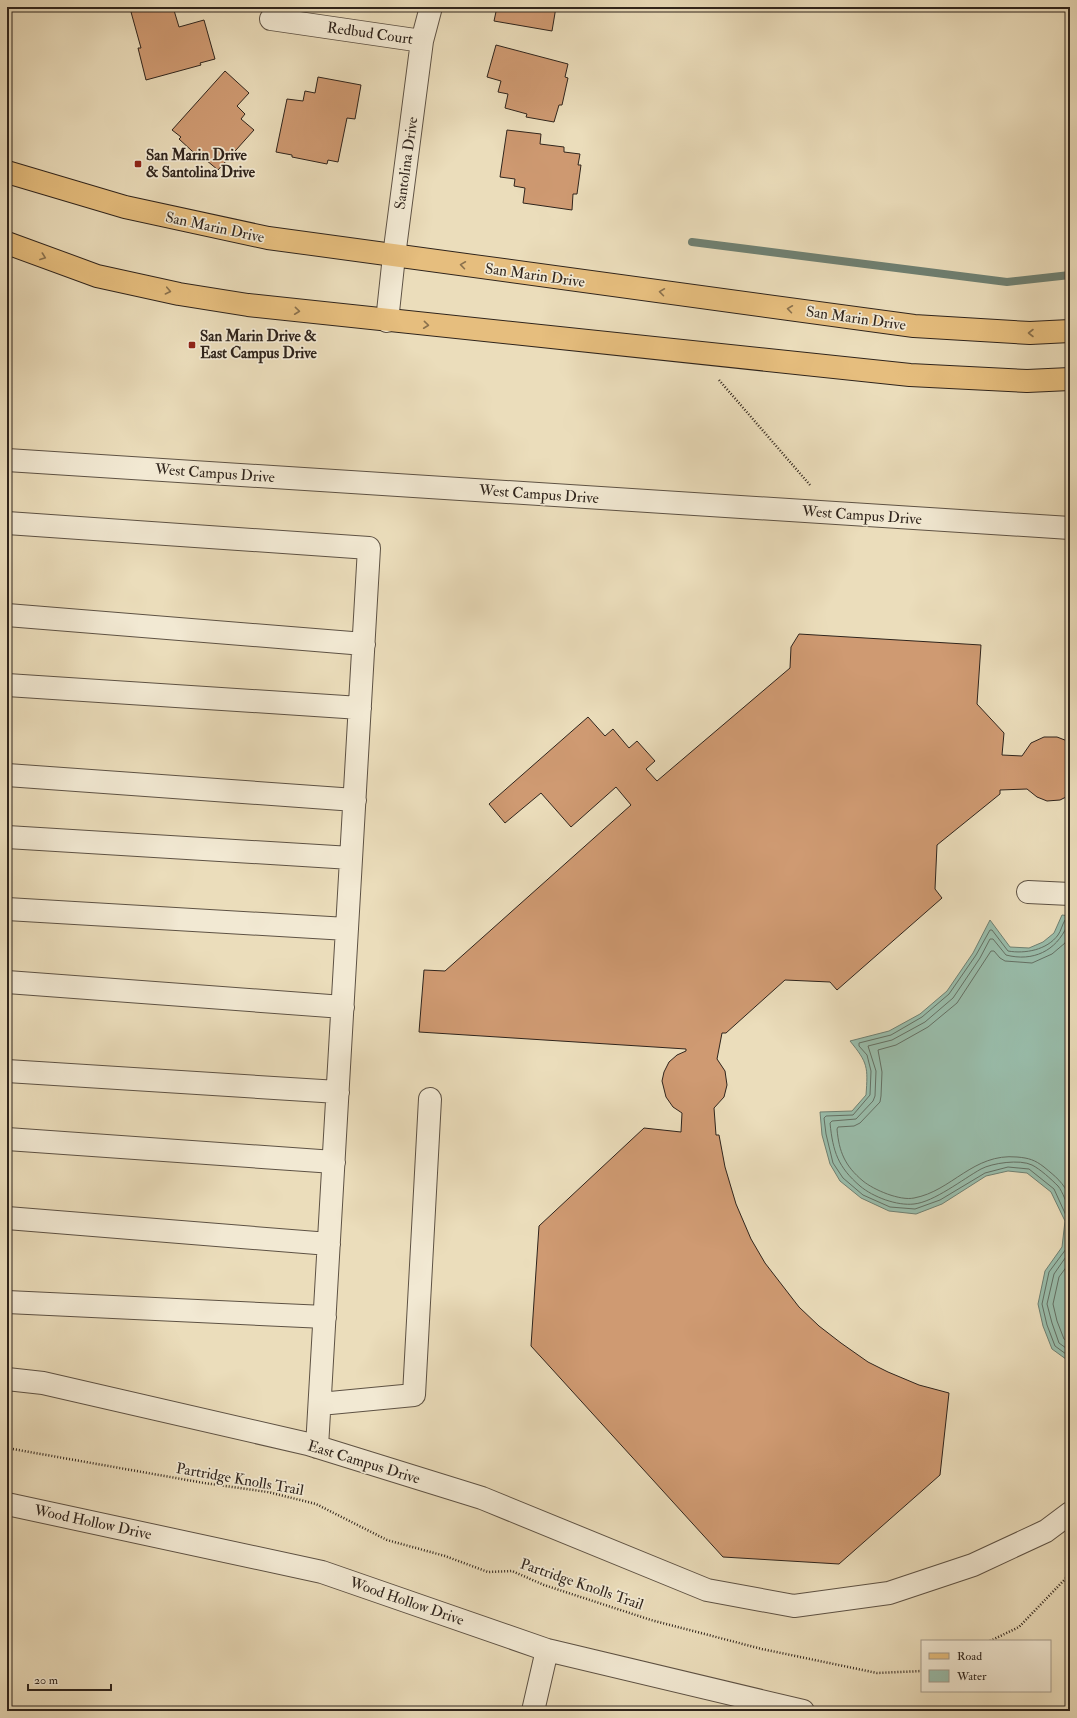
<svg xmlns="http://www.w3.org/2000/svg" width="1077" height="1718" viewBox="0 0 1077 1718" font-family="'IM FELL Double Pica',serif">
<rect width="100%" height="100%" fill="#ebddbb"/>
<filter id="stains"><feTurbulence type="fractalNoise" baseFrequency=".005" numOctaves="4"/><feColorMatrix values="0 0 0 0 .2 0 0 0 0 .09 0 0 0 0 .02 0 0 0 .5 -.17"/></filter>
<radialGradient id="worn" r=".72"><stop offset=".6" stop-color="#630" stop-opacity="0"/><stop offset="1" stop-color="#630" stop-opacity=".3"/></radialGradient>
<!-- water -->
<path fill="#99bdab" stroke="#6f8072" d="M1062,915L1070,916V1362L1052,1349L1043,1326L1038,1304L1045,1271L1062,1247L1065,1221L1051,1192L1027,1173L1008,1171L986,1176L942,1204L916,1214L889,1211L861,1198L840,1181L830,1164L822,1135L820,1112L852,1111L866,1095C868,1067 868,1063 850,1041L889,1031L920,1014L947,991L973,953L990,920L1010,947L1029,948L1043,942L1054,933Z"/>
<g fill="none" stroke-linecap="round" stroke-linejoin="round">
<!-- shore -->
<path stroke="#647064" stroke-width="1" d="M1070,920H1065C1062,925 1061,931 1058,935C1047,950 1025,954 1008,951L992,930H990L976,955L949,994L922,1017L891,1035L859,1043V1046L867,1055L871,1071L870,1095L853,1115L826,1116L824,1118L826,1134L833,1163L843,1178L863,1195L890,1207L915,1209L940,1200L985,1173L1008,1167L1029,1169L1054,1189L1069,1222L1066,1249L1049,1272L1042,1304L1047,1325L1055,1346L1070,1357
M1070,925L1067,926C1056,951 1033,962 1006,955L993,939H990L980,958L953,998L925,1022L892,1040L868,1046L876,1071L875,1096L873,1101L856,1119L832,1121L830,1123C833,1152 838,1167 860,1186C873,1197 897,1206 914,1204C934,1202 963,1179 981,1169C992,1163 1020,1159 1032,1165C1040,1169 1051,1179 1058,1186C1063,1192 1066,1203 1070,1210
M1070,934L1065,943L1052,954L1032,963L1005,961L1000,958L994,951H991L957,1003L928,1027L896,1045L878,1050L882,1072L881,1096L880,1102L860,1123L854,1126L838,1127L837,1129C839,1152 845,1166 863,1181C874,1190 900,1201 914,1198C952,1191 973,1153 1017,1157C1029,1158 1035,1160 1044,1167C1056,1177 1063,1182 1070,1197
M1070,1251L1054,1274L1047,1304L1052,1323L1059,1343L1070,1351
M1070,1262L1059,1277L1053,1304L1057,1321L1064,1339L1070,1343"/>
<!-- stream -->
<path stroke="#6f8072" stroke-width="8" d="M692,242L1007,282L1070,275"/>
</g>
<!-- building -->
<path fill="#cf9a72" stroke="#2f241c" d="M149,7H173L179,27L204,20L215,59L200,63L201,65L146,80L138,48H141L131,12Z
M497,7H556L552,31L494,21Z
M496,45L568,64L565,77L568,78L562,105H559L554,122L526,117L527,114L505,108L508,94L498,92L501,81L487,77Z
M225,71L249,93L237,106L245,114L241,119L254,130L218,170L206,160L204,162L179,139L181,137L172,130Z
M318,77L361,85L355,119L347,118L338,162L328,160L327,164L292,157V155L276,152L287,99L303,101L305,91L315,93Z
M507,130L541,134L540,144L564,147V152L580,154L578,165H581L577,194H573L572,210L523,203L525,188L514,186L515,179L500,177Z
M799,634L981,645L977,704L1004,733L1002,755L1022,756L1031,743L1044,737H1057L1070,742V795L1060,800L1047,801L1037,797L1027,789L1000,790V794L937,845L935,889L942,898L837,990L830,982L785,980L726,1033H722L717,1059L725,1071L727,1085L724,1097L714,1108L716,1135H719L725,1167L736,1204L751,1239L765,1263L799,1307L819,1326L841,1343L868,1362L888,1372L919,1385L949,1393L940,1475L839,1564L723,1557L531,1346L539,1226L644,1128L681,1132L682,1113L673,1107L666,1097L662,1081L664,1072L669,1062L677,1055L686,1051V1049L419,1032L424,970L445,971L631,805L616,787L571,827L541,793L505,823L489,804L588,717L605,736L613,729L629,748L637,741L655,761L646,769L657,781L790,668L791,647Z"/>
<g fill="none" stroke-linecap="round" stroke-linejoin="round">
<defs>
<path id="minor" d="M271,19L422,41
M387,321L394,256L422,41L431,7
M7,460L1070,528
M7,523L369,548L317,1447
M7,615L364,644
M7,685L360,708
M7,775L355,800
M7,837L351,858
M1028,892L1070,894
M7,909L347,929
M7,982L343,1007
M7,1071L338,1092
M7,1139L334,1162
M7,1218L329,1244
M7,1302L325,1317
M7,1379L43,1383L308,1444L482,1498L707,1590L794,1606L889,1593L973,1565L1046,1531L1070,1513
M320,1404L414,1395L430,1099
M7,1504L322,1572L547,1650L803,1711
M533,1711L547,1650"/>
<path id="major" d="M7,172L125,207L268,238L914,326L1030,333L1070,331
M7,243L97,276L179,294L248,305L910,375L1027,381L1070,379"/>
</defs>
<!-- minor casing -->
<use href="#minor" stroke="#5e5244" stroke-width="24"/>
<!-- major casing -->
<use href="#major" stroke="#2f241c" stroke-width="24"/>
<!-- path -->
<path stroke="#2f241c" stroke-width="2.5" stroke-dasharray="1 2" stroke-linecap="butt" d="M719,380L810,485
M7,1448L204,1483L268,1492L316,1504L387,1540L445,1556L488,1572L512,1571L544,1585L651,1620L762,1649L877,1673L922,1671
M990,1641L1019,1627L1070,1574"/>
<!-- minor -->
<use href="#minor" stroke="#f2e9d3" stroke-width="22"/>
<!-- major -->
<use href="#major" stroke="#e6be7e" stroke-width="22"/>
</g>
<!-- one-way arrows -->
<defs><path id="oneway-chevron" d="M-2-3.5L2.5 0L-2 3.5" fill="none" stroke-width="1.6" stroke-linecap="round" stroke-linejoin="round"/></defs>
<g stroke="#8a714d">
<use href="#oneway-chevron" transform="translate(43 257) rotate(20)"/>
<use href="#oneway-chevron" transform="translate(463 265) rotate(-172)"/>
<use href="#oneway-chevron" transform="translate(168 291) rotate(12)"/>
<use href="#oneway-chevron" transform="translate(662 292) rotate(-172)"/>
<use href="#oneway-chevron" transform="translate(790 309) rotate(-172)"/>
<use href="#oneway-chevron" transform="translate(297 311) rotate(6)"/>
<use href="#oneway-chevron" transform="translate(426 325) rotate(6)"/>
<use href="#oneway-chevron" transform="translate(1031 333) rotate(180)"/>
</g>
<!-- markers -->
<g fill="#8f2418" stroke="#f2e9d3" stroke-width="1.5">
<rect x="134" y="160" width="8" height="8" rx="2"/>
<rect x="188" y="341" width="8" height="8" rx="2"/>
</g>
<g text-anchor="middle" stroke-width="3.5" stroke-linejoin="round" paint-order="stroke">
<!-- street labels -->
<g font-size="15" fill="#2f241c" stroke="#f2e9d3">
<text transform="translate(370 33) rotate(8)" y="5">Redbud Court</text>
<text transform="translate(406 163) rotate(-82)" y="5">Santolina Drive</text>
<text transform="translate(215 227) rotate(12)" y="5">San Marin Drive</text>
<text transform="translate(535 275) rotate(8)" y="5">San Marin Drive</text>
<text transform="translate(856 318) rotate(8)" y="5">San Marin Drive</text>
<text transform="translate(215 473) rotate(4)" y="5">West Campus Drive</text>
<text transform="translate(539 494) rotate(4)" y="5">West Campus Drive</text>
<text transform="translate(862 515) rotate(4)" y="5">West Campus Drive</text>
<text transform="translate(364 1462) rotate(17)" y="5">East Campus Drive</text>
<text transform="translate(240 1479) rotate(10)" y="5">Partridge Knolls Trail</text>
<text transform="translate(93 1522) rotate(12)" y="5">Wood Hollow Drive</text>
<text transform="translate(582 1584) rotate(19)" y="5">Partridge Knolls Trail</text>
<text transform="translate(407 1601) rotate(19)" y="5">Wood Hollow Drive</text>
</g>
<!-- poi labels -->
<g font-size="15" font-weight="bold" fill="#2f241c" stroke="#f2e9d3" text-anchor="start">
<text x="146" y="160">San Marin Drive<tspan x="146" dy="17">&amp; Santolina Drive</tspan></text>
<text x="200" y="341">San Marin Drive &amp;<tspan x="200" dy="17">East Campus Drive</tspan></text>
</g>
</g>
<!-- margin -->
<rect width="1077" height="1718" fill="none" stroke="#ebddbb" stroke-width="24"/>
<rect x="8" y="8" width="1061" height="1702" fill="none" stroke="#2f241c" stroke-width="2"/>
<rect x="12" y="12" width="1053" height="1694" fill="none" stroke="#2f241c"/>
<!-- legend -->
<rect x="921" y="1640" width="130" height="52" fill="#f2e9d3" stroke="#a49a8a"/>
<rect x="929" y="1653" width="20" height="6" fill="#e6be7e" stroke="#a49a8a"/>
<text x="957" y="1660" font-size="12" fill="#2f241c">Road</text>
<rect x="929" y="1670" width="20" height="12" fill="#99bdab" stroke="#a49a8a"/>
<text x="957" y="1680" font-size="12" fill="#2f241c">Water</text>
<!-- scale -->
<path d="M28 1684v6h83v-6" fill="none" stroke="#2f241c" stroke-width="2"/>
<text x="34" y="1684" font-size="12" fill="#2f241c" stroke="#f2e9d3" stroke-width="3" paint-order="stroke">20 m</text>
<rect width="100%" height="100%" filter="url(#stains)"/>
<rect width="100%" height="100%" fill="url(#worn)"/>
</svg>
